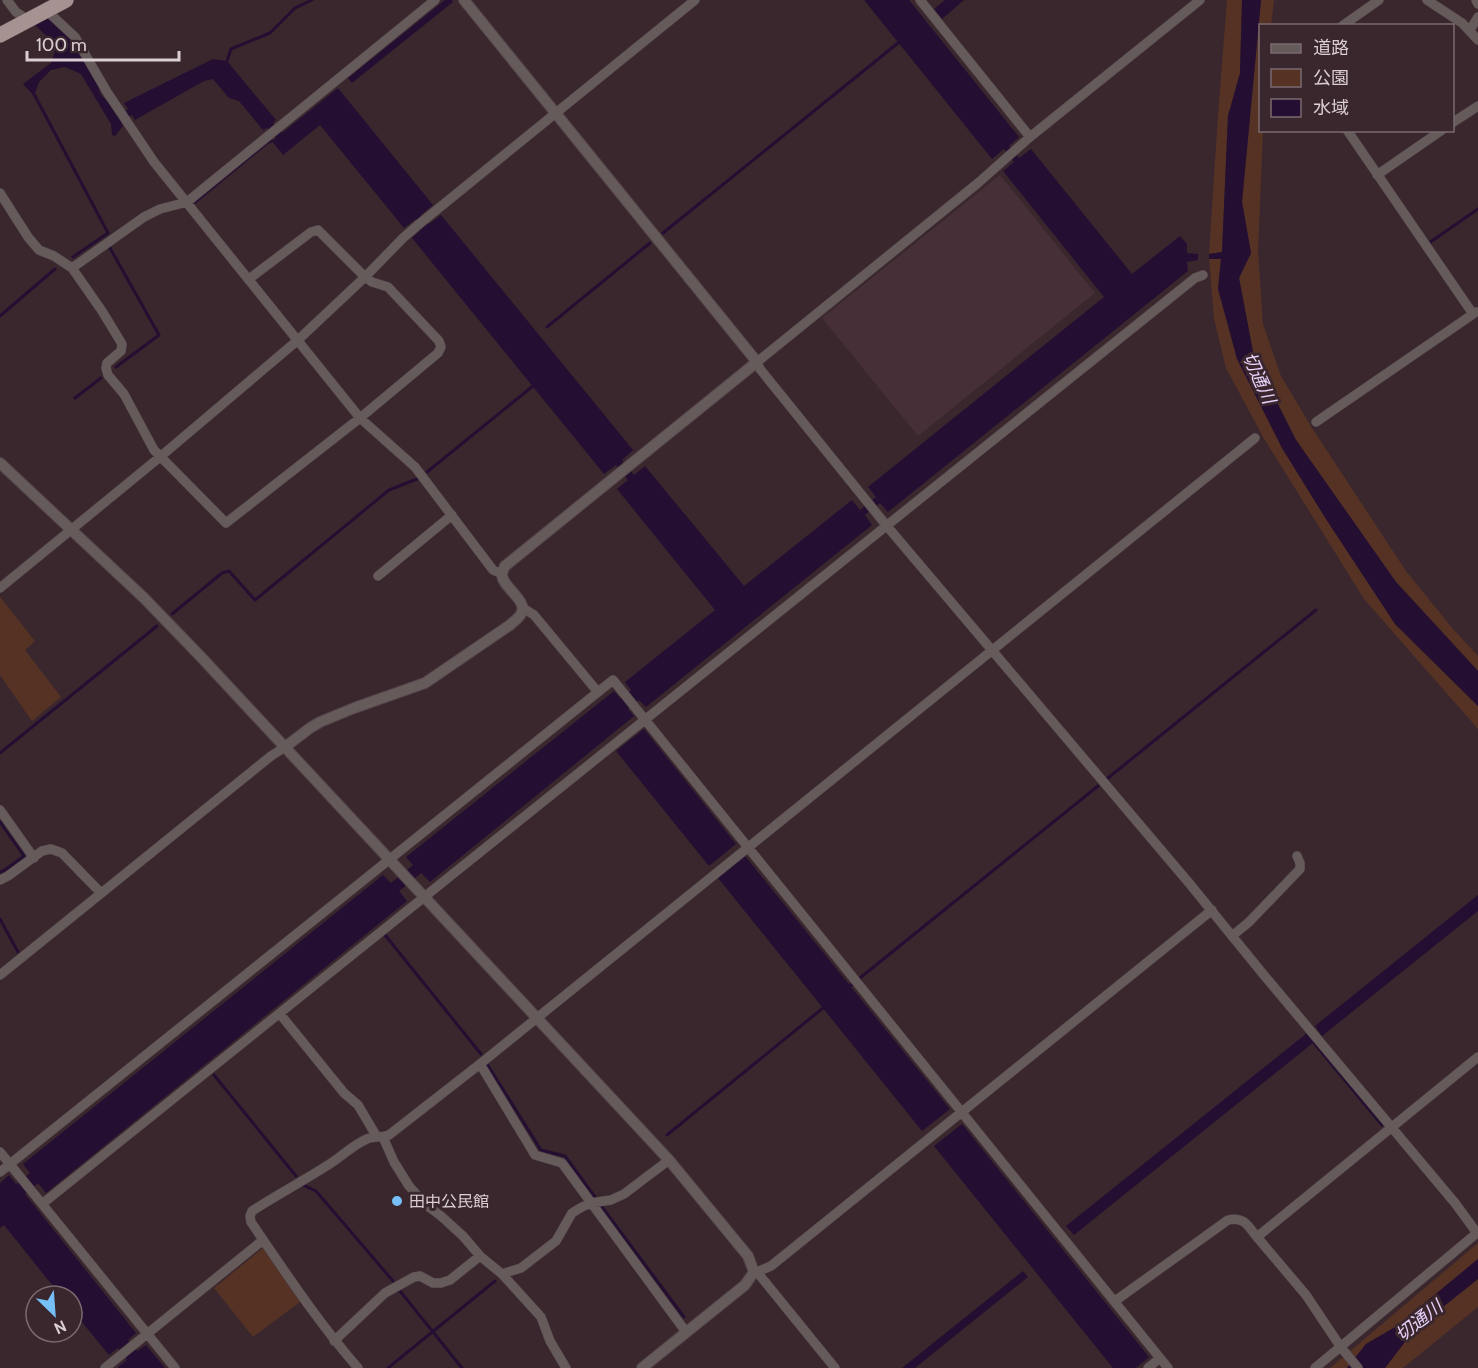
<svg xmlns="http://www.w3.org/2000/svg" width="1478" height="1368" viewBox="0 0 1478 1368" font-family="Cabin,'Noto Sans JP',sans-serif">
<rect width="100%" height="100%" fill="#39272d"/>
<!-- built -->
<path fill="#472f38" d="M1000,175L1095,293L918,436L822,318Z"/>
<!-- green -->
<path fill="#563225" d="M1227,0H1242L1240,73L1228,116L1222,252L1209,254L1218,115Z
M1261,0H1274L1271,25L1260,26V130L1263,131L1258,252L1263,324L1281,376L1312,428L1406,571L1453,629L1478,656V671L1396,582L1296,440L1254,357L1239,278L1251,253L1242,202Z
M1209,259H1221L1218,289L1282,448L1326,519L1395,624L1478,706V729L1364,599L1263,437L1226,368L1214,319Z
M0,597L35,641L25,650L61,697L32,721L0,675Z
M1478,1243V1259L1397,1326L1366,1344L1347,1368H1330Z
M263,1248L300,1302L253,1337L214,1288Z
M1478,1279V1307L1403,1368H1385L1414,1330Z"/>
<!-- water -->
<path fill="#240e32" d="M445,0H452L453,2L352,83L348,78Z
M864,0H909L1019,137L1009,146L1019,158L1031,149L1132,274L1180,236L1187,244V253L1198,254V260L1187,262L1188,271L888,512L880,503L865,515L872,525L646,707L639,700L628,709L634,716L430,882L421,873L399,891L407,901L46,1193L38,1183L25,1194L136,1333L128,1340L137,1351L146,1345L165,1368H119L118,1367L127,1360L118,1348L109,1355L72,1310V1296H61L4,1225L0,1228V1183L9,1175L16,1184L18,1183L30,1173L23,1164L383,875L391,883L413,865L406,857L614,691L621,699L631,690L625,682L715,610L617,489L628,480L616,465L604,474L412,238L423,228L416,219L404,228L320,125L283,155L272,141L276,138L267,128L263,130L239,101L229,98L213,79L204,81L135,120L132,115L121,122L123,126L115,136L112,135L111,124L81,74L65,67L51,70L39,82L34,96L23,84L51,63L55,51L52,41L35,25L48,18L71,40L99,87C99,96 104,97 109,103C112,107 114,112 117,116L128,109L124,103L213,59L227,61L276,120L273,123L282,133L338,88L433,205L421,215L429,224L441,215L633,450L622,460L634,475L645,466L744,586L852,500L860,510L876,497L868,487L1104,297L1003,171L1014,162L1004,149L992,159Z
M945,0H964L942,19L934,9Z
M1242,0H1261L1242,202L1251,253L1239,278L1254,357L1296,440L1396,582L1478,671V706L1395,624L1326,519L1282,448L1237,359L1218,289L1221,259H1209V254L1222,252L1228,116L1240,73Z
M644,729L736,844L709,866L616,751Z
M745,856L950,1109L922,1131L718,878Z
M1478,895V911L1322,1036L1315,1026Z
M1307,1033L1314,1042L1074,1235L1066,1226Z
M962,1124L1149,1357L1136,1368H1113L934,1146Z
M1478,1259V1279L1414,1330L1385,1368H1347L1366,1344L1397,1326Z
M1023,1271L1028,1277L915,1368H902Z"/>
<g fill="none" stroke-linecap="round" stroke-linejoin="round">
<!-- stream -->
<path stroke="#240e32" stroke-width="3" d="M227,61L231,49L270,33L295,8L312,0
M34,94L108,233L73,257
M195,202L268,142L272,141
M663,233L898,43
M1429,243L1478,209
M110,248L159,335L116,367
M0,316L55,269
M547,327L650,243
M75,398L101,378
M427,472L533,386
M172,614L222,573L229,571L255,600L389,490L417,479
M0,753L157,626
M1108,778L1316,610
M0,822L24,856L5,870L0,872
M0,919L18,952
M385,935L481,1054
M850,986L1098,786
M1314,1043L1382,1125
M487,1064L541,1150L565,1156L595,1197
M214,1075L296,1176
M667,1135L823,1008
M303,1185L316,1191L393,1281
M602,1207L684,1317
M400,1291L462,1368
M388,1368L495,1281"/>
<defs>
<path id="minor" d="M7,0L16,12L28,20
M920,0L1030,137
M1200,0L1030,137L978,183L757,362L760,369L886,525L1189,883L1263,974L1455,1203L1477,1233L1315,1368
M1427,0L1462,23L1478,40
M1476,0L1478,4
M46,10L75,37L107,92L154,162L360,418L415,467L493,570L502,574
M1342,26L1379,0
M1470,30L1478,17
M1452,123L1478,106
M1347,130L1473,314
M1377,175L1442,130
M0,193L28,237L39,250L54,256L72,268L102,311L122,344L121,351L107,363L106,368L108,375L124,394L154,450L226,523L360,418L438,353L441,347L439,341L388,287L372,282L365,277L318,230L311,232L249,279
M72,268L144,217L160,209L187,202L435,0
M1316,422L1476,312
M378,576L452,515
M0,588L160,457L298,340L365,277L403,238L418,225L695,0
M523,608L534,615L597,691
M0,810L34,858
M0,880L8,876L42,851L51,849L62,853L101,893
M1232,936L1249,922L1300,869V863L1297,856
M0,975L271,756L285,747
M280,1014L344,1093L358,1105L377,1137
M480,1064L535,1155L562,1163L686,1332
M383,1137L394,1162L409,1186L425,1204L441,1216L463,1236L480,1256L502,1274L541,1317L550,1341L566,1368
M0,1152L175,1368
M0,1172L613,680L1168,1368
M42,1204L1195,278L1203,275
M754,1272H757L771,1266L1212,910
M757,1272L835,1368
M502,1274L521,1268L556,1241L572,1213L582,1207L591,1203L611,1200L624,1194L669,1160
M1115,1301L1228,1220C1244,1216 1248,1226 1257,1237
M334,1341L385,1293L414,1277L420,1276L433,1283H441L450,1280L480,1256
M105,1368L263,1240
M358,1368C318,1322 285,1272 251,1222L250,1216L252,1211C277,1195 303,1181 328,1165C340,1158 354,1144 367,1139C374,1136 382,1138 389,1135L480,1064L1255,438
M1148,1368L1160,1358
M1358,1368L1340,1346L1306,1295L1257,1237L1478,1057"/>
<path id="tertiary" d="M0,463L144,598L201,657L669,1160L748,1256L754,1272L745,1285L642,1368
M285,747L310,728L320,722L354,708L425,683L510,625C513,622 519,618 521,614C529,601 503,588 502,575C502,573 504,568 505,566L757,362L464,0"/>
<path id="trunk" d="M0,35L66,0"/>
</defs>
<!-- minor casing -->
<use href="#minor" stroke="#534248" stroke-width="10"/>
<!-- tertiary casing -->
<use href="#tertiary" stroke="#534248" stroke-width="12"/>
<!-- trunk casing -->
<use href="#trunk" stroke="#534248" stroke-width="16"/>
<!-- minor -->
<use href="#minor" stroke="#655b5b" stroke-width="9"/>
<!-- tertiary -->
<use href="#tertiary" stroke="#655b5b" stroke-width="10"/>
<!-- trunk -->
<use href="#trunk" stroke="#a79292" stroke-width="15"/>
</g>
<!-- markers -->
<circle fill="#76c0f7" stroke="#39272d" stroke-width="2" cx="397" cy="1201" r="6"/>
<g text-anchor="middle" stroke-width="6" stroke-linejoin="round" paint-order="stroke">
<!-- poi labels -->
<g font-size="16" fill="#dbcfd3" stroke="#39272d" text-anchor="start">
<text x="409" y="1207">田中公民館</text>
</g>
<!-- water labels -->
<g font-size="18" font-style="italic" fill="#e9d2fb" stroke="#39272d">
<text transform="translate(1259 378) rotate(66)" y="6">切通川</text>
<text transform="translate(1419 1321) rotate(-38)" y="6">切通川</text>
</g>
</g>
<!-- legend -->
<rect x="1259" y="24" width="195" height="108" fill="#39272d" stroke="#7a6a6f" stroke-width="1.5"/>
<rect x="1271" y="44" width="30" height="9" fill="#655b5b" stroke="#7a6a6f" stroke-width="1.5"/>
<text x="1313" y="54" font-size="18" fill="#dbcfd3">道路</text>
<rect x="1271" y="69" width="30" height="18" fill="#563225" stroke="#7a6a6f" stroke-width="1.5"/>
<text x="1313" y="84" font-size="18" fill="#dbcfd3">公園</text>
<rect x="1271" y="99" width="30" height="18" fill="#240e32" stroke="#7a6a6f" stroke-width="1.5"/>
<text x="1313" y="114" font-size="18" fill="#dbcfd3">水域</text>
<!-- north arrow -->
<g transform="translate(54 1314) rotate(155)"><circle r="28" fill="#39272d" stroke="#7a6a6f" stroke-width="1.5"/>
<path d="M0-4.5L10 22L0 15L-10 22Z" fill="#76c0f7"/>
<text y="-9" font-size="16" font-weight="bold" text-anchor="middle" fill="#dbcfd3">N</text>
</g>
<!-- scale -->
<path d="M27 51v9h152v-9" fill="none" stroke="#dbcfd3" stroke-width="3"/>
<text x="36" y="51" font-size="18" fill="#dbcfd3" stroke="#39272d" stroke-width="4.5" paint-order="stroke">100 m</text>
</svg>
